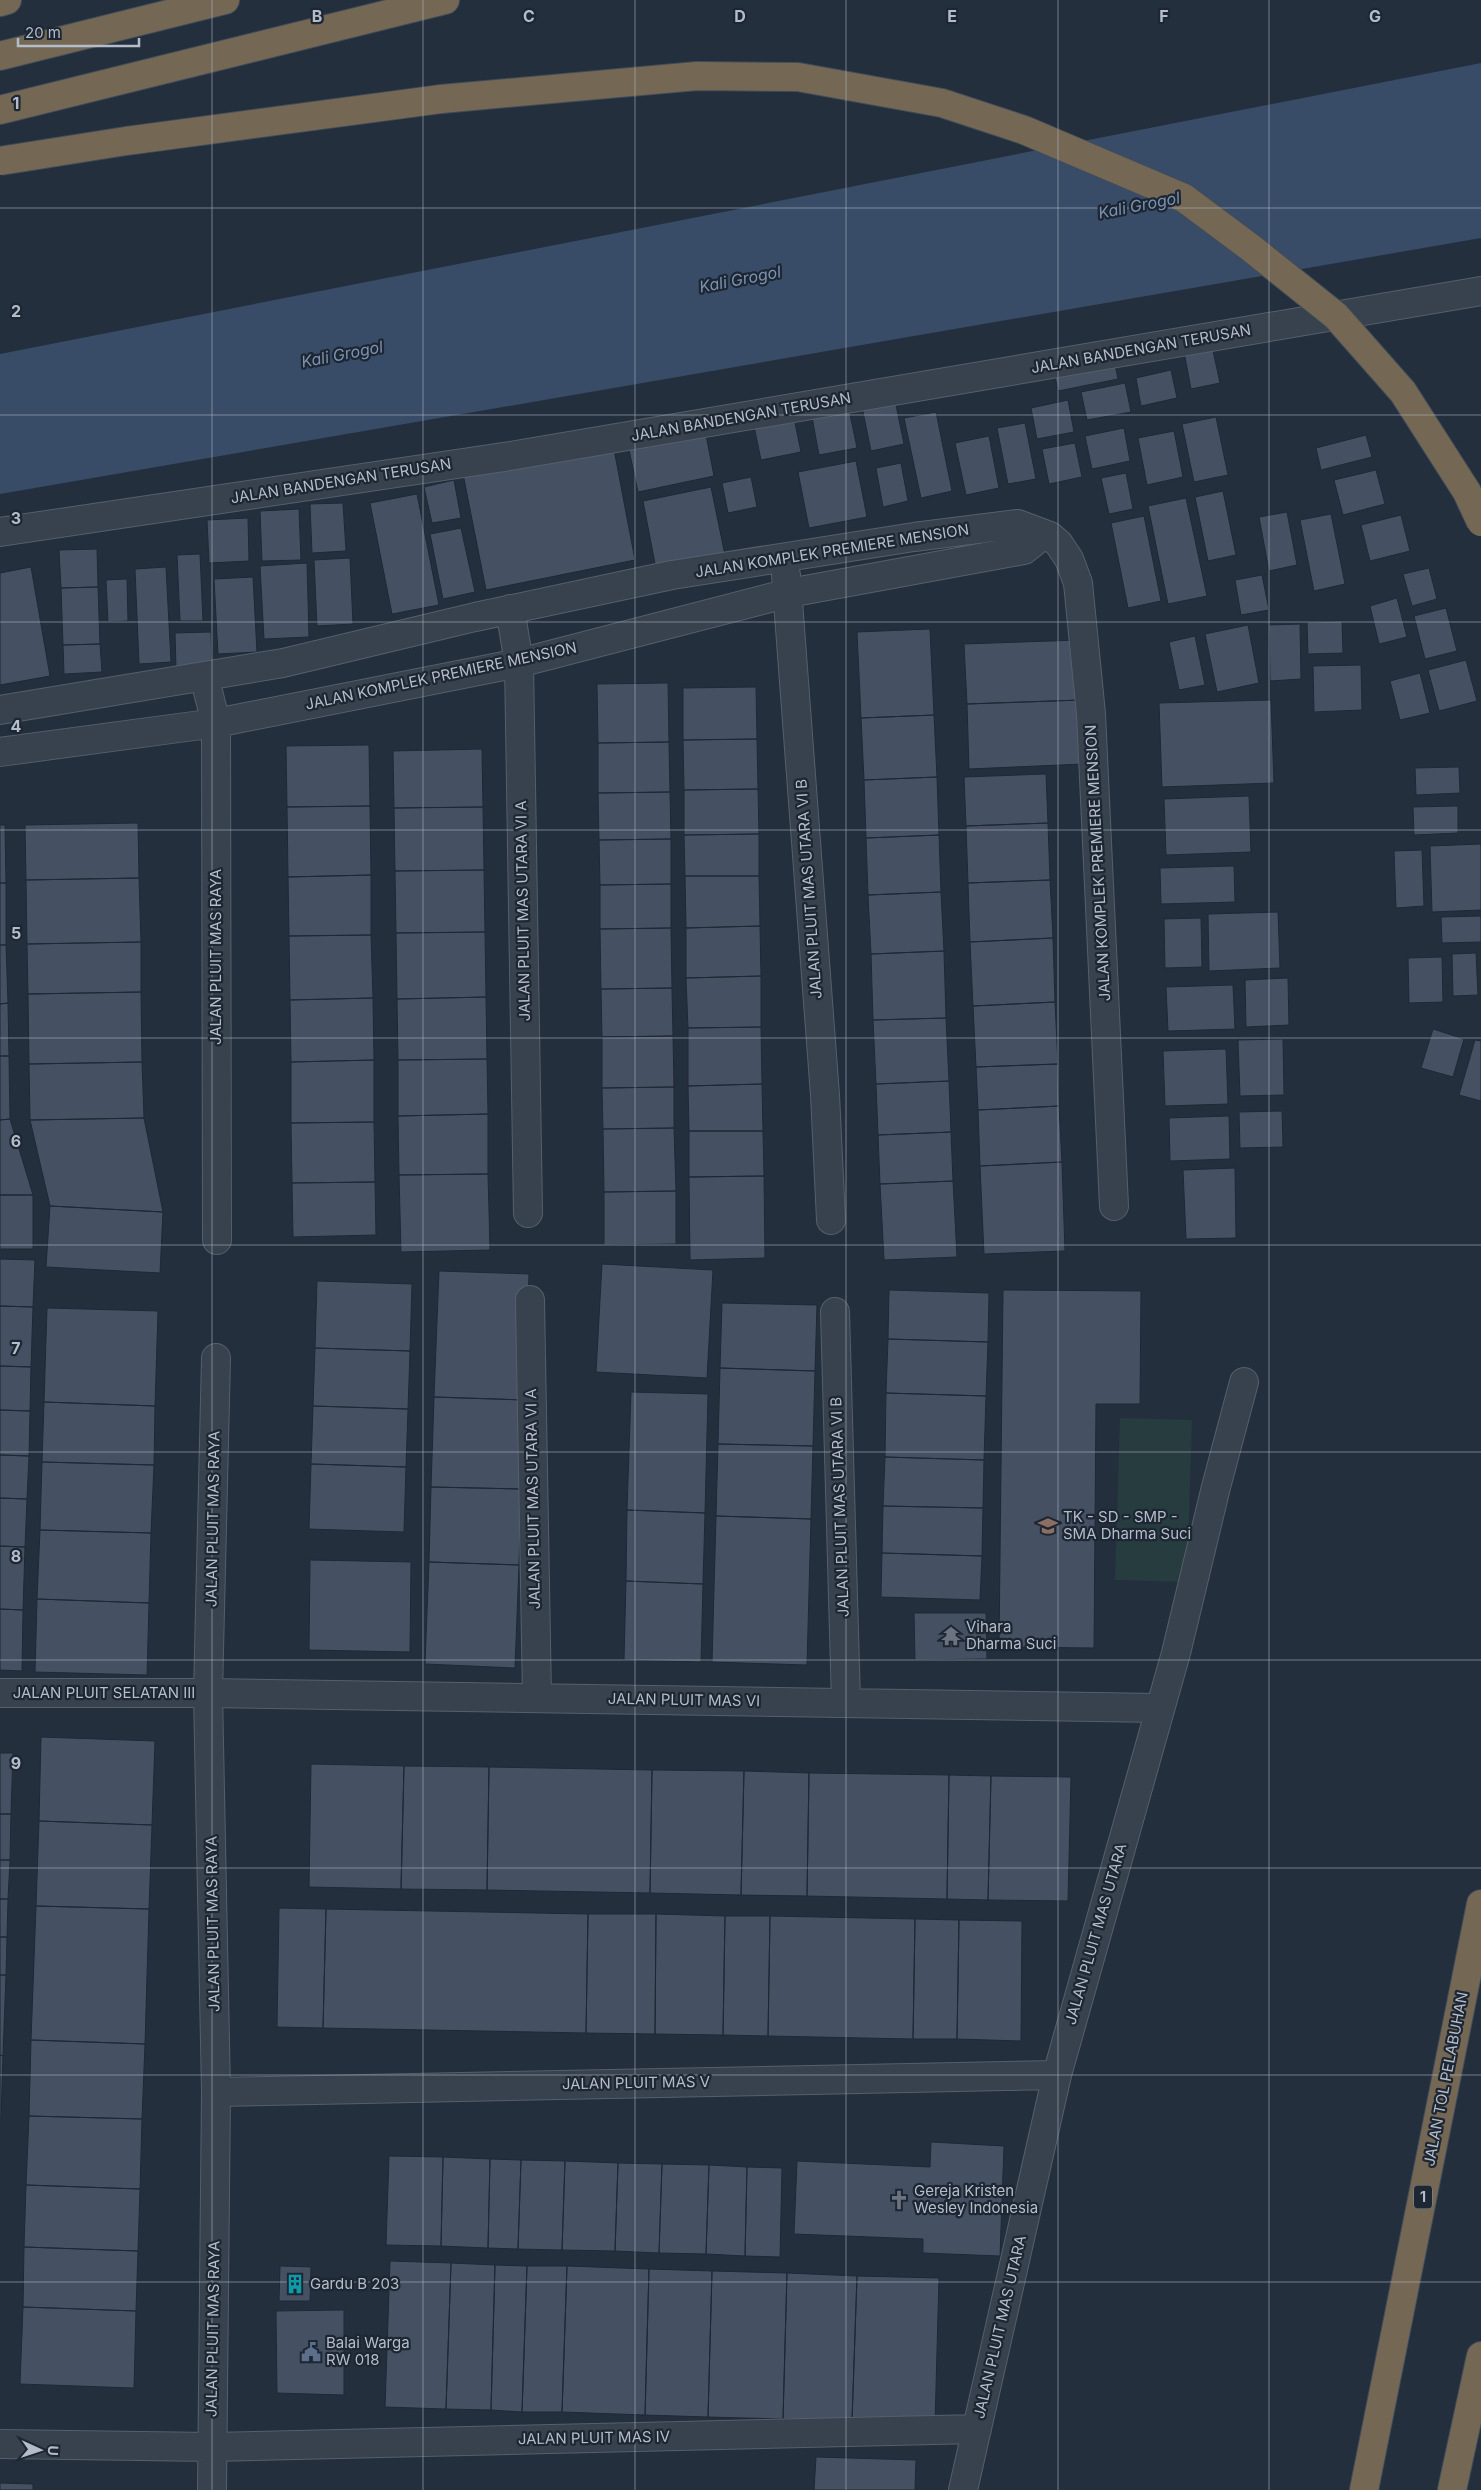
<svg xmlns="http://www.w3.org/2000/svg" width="1481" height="2490" viewBox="0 0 1481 2490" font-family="Inter,sans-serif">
<rect width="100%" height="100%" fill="#242f3e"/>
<!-- green -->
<path fill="#263c3f" d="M1120,1418L1192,1420L1187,1582L1115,1580Z"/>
<!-- water -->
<path fill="#394c67" d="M1481,63V238L0,494V354Z"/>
<!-- building -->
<path fill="#455162" stroke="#1f2835" d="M1212,346L1220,383L1191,389L1184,352Z
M1113,354L1118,379L1058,391L1053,366Z
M1171,370L1177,398L1141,406L1136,378Z
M1125,383L1131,412L1087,420L1081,392Z
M895,400L904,444L871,451L862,407Z
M1068,400L1074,432L1037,439L1031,408Z
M849,409L857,448L819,455L812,417Z
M936,412L952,491L921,498L904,418Z
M1216,417L1228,475L1194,482L1182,424Z
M794,418L801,452L761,460L754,426Z
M1025,423L1036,479L1008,484L997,428Z
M1124,428L1130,461L1092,469L1085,436Z
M705,430L714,476L638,492L628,445Z
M1174,431L1183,477L1147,485L1138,438Z
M1366,435L1372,457L1321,470L1316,448Z
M989,436L999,488L966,495L955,443Z
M1075,443L1082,477L1049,484L1042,449Z
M613,444L635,560L486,590L463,474Z
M856,461L867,517L809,528L798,472Z
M901,463L908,501L883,507L876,468Z
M1376,470L1385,504L1343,515L1334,480Z
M1126,473L1133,509L1109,514L1101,478Z
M751,477L757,507L728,513L722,483Z
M454,480L461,518L432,523L424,487Z
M711,487L725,555L656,569L643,501Z
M1223,491L1236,555L1208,561L1195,497Z
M417,494L439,605L392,614L370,503Z
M1186,498L1207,596L1168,604L1148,506Z
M343,503L346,551L312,553L310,504Z
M299,509L301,560L262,561L260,511Z
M1287,512L1297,565L1269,571L1259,517Z
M1331,514L1345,584L1314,591L1300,520Z
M1401,515L1410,551L1370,561L1361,525Z
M1144,516L1161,601L1128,608L1111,523Z
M248,518L249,561L209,563L207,520Z
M461,528L475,592L443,599L430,534Z
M97,549L98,587L61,588L59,550Z
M200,554L203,621H180L177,555Z
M350,558L353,624L317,626L314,560Z
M307,563L309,637L264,639L260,566Z
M31,567L50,676L0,685V573Z
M166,567L171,662L139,664L135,569Z
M1429,568L1437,599L1412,606L1403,574Z
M1262,575L1269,610L1241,615L1235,580Z
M253,577L257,652L218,654L214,579Z
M127,579L128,621L108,622L106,580Z
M98,587L100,644L63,645L61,588Z
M1397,598L1407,637L1379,644L1370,606Z
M1446,608L1457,651L1425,659L1414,616Z
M1342,621L1343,653L1308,654L1307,622Z
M1300,624L1301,679L1270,681L1269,625Z
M1248,625L1259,683L1217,692L1205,634Z
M930,629L934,715L861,718L857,632Z
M211,632L212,666L176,668L175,633Z
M1195,636L1205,685L1179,690L1169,642Z
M1079,640L1081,700L967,704L964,644Z
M100,644L102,672L64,674L63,645Z
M1466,660L1477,701L1439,711L1428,670Z
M1361,665L1362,710L1314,712L1313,666Z
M1420,673L1430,713L1400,720L1390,681Z
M668,683L669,742L598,743L597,684Z
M756,687L757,739L683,740V688Z
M1081,700L1083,764L969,769L967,704Z
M1271,700L1274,783L1162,787L1159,703Z
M934,715L937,777L864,780L861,718Z
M757,739L758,789L684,790L683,740Z
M669,742L670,792L598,793V743Z
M369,745L370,806L287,807L286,746Z
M482,749L483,807L394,808L393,751Z
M1459,767L1460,793L1416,795L1415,768Z
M1046,774L1048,823L966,826L964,777Z
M937,777L939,835L866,838L864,780Z
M758,789L759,834L684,835V790Z
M670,792L671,839L599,840L598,793Z
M1249,796L1251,852L1166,855L1164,799Z
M370,806L371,875L288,877L287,807Z
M1458,806V833L1414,835L1413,807Z
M483,807L484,870L395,871L394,808Z
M138,823L139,878L26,880L25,825Z
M1048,823L1050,880L968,883L966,826Z
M0,825H5L6,883H0Z
M759,834V876H685L684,835Z
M939,835L941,892L868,895L866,838Z
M671,839V884L600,885L599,840Z
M1481,844V910L1432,912L1430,846Z
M1422,850L1424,906L1396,908L1394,851Z
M1234,866L1235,902L1161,904L1160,868Z
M484,870L485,932L396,933L395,871Z
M371,875V935L289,936L288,877Z
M685,876H759L760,926L686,928Z
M139,878L141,942L27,944L26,880Z
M1050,880L1053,938L970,942L968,883Z
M0,883H6V945H0Z
M671,884V928L600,929V885Z
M941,892L944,951L871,954L868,895Z
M1278,912L1280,968L1209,971L1208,914Z
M1481,916V942L1442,943L1441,917Z
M1201,918L1202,967L1165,968L1164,919Z
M760,926L761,976L686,978V928Z
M671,928L672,988L601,989L600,929Z
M485,932L486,997L397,999L396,933Z
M371,935L373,998L290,1000L289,936Z
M1053,938L1055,1002L973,1006L970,942Z
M141,942V992L28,994L27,944Z
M0,945H6L8,1003L0,1004Z
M944,951L946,1018L873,1020L871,954Z
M1476,953L1478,995L1453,996L1452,954Z
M1442,957L1443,1002L1409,1003L1408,958Z
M761,976V1027L688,1028L686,978Z
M1288,978L1289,1025L1246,1027L1245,980Z
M1233,985L1235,1029L1168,1031L1166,987Z
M672,988L673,1036L602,1037L601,989Z
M141,992L142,1062L29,1064L28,994Z
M486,997L487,1059L398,1060L397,999Z
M373,998L374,1060L291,1062L290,1000Z
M1055,1002L1058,1064L976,1067L973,1006Z
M8,1003L9,1056H0V1004Z
M946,1018L949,1081L876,1084L873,1020Z
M761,1027L762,1084L688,1086V1028Z
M1433,1029L1464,1039L1453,1077L1421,1068Z
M673,1036L674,1087L602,1088V1037Z
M1283,1039L1284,1095L1240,1096L1238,1040Z
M1475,1040L1481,1041V1101L1459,1095Z
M1226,1049L1228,1104L1165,1106L1163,1051Z
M0,1056H9L10,1119L0,1120Z
M487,1059L488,1114L398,1116V1060Z
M374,1060V1122L291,1123V1062Z
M142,1062L144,1118L30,1120L29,1064Z
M1058,1064L1059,1106L978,1110L976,1067Z
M949,1081L951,1132L878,1135L876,1084Z
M762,1084L763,1131H689L688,1086Z
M674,1087V1128L603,1129L602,1088Z
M1059,1106L1062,1162L980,1166L978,1110Z
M1282,1111L1283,1147L1240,1148L1239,1112Z
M488,1114V1174L399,1175L398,1116Z
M1229,1116L1230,1159L1170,1161L1169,1118Z
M144,1118L163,1212L50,1206L30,1120Z
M10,1119L33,1195H0V1120Z
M374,1122L375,1182L292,1183L291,1123Z
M674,1128L676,1191L604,1192L603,1129Z
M689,1131H763L764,1176L689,1177Z
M951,1132L953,1181L880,1184L878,1135Z
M1062,1162L1065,1251L984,1254L980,1166Z
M1235,1168L1236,1238L1186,1239L1183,1170Z
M488,1174L490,1250L401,1252L399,1175Z
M764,1176L765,1258L690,1260L689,1177Z
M953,1181L957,1257L884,1260L880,1184Z
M375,1182L376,1235L293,1237L292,1183Z
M676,1191V1244L604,1245V1192Z
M0,1195H33V1249H0Z
M50,1206L163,1212L160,1273L46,1267Z
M0,1259L35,1260L33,1307L0,1306Z
M602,1264L713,1270L707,1378L596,1372Z
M439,1271L529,1274L525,1400L434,1397Z
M317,1281L412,1284L410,1351L315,1348Z
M889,1290L989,1293L988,1342L888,1339Z
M1003,1290L1141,1291L1140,1404H1096L1094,1648L999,1647Z
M722,1303L817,1305L815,1371L720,1368Z
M0,1306L33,1307L31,1367L0,1366Z
M47,1308L158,1311L155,1406L44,1402Z
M888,1339L988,1342L986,1396L886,1393Z
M315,1348L410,1351L408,1409L313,1406Z
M0,1366L31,1367L30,1411L0,1410Z
M720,1368L815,1371L813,1446L718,1444Z
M631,1392L708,1394L705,1513L627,1510Z
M886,1393L986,1396L984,1460L885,1457Z
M434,1397L525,1400L521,1489L431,1487Z
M44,1402L155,1406L154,1465L42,1462Z
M313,1406L408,1409L406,1467L311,1464Z
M0,1410L30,1411L29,1456L0,1455Z
M718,1444L813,1446L811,1519L716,1516Z
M0,1455L29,1456L27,1499L0,1498Z
M885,1457L984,1460L983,1508L883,1506Z
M42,1462L154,1465L151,1533L40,1530Z
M311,1464L406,1467L404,1532L309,1529Z
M431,1487L521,1489L519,1565L429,1562Z
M0,1498L27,1499L25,1547L0,1546Z
M883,1506L983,1508L982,1556L882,1553Z
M627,1510L705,1513L703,1584L626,1581Z
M716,1516L811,1519L807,1665L712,1662Z
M40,1530L151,1533L149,1603L37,1599Z
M0,1546L25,1547L23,1610L0,1609Z
M882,1553L982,1556L980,1600L881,1597Z
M310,1560L411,1562L410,1652L309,1650Z
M429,1562L519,1565L515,1668L425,1664Z
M626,1581L703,1584L701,1662L624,1660Z
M37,1599L149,1603L147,1675L35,1672Z
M0,1609L23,1610L22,1671L0,1670Z
M914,1613H986L987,1659L915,1660Z
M41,1737L155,1741L152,1825L39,1821Z
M0,1753H13L11,1814H0Z
M311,1764L404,1766L401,1889L309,1887Z
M404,1766L489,1767L487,1890L401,1889Z
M489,1767L652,1770L650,1893L487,1890Z
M652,1770L744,1771L741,1895L650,1893Z
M744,1771L809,1773L807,1896L741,1895Z
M809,1773L949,1775L947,1899L807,1896Z
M949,1775L991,1776L988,1900L947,1899Z
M991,1776L1071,1777L1068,1901L988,1900Z
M0,1814H11L10,1860H0Z
M39,1821L152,1825L149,1909L36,1906Z
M0,1860H10L8,1899H0Z
M0,1899H8L7,1937H0Z
M36,1906L149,1909L145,2044L31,2040Z
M279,1908L326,1909L323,2028L277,2027Z
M326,1909L588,1914L586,2033L323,2028Z
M588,1914H656L655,2034L586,2033Z
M656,1914L725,1916L723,2035L655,2034Z
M725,1916H770L768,2036L723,2035Z
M770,1916L915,1919L913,2039L768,2036Z
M915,1919L959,1920L957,2039H913Z
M959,1920L1022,1921L1021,2041L957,2039Z
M0,1937H7L6,1975H0Z
M0,1975H6L3,2056L0,2055Z
M31,2040L145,2044L142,2119L29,2116Z
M0,2055L3,2056L1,2119H0Z
M29,2116L142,2119L140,2189L26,2185Z
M931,2142L1004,2146L1000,2256L923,2253V2239L794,2234L797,2161L930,2167Z
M389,2156L443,2157L441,2246L386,2245Z
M443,2157L490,2159L488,2248L441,2246Z
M490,2159L521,2160L518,2249L488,2248Z
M521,2160L565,2161L562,2250L518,2249Z
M565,2161L618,2163L615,2251L562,2250Z
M618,2163L662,2164L659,2253L615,2251Z
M662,2164L709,2165L706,2254L659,2253Z
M709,2165L747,2167L745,2256L706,2254Z
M747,2167L782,2168L780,2257L745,2256Z
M26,2185L140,2189L138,2251L24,2247Z
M24,2247L138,2251L136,2311L23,2307Z
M390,2261L451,2263L446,2409L385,2407Z
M451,2263L495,2265L491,2410L446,2409Z
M495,2265L527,2266L522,2412L491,2410Z
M280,2266L311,2267L310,2301H279Z
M527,2266H567L562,2412H522Z
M567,2266L649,2269L645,2415L562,2412Z
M649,2269L712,2271L708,2417L645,2415Z
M712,2271L787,2273L783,2419L708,2417Z
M787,2273L857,2276L852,2421L783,2419Z
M857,2276L939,2278L935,2424L852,2421Z
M23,2307L136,2311L134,2388L20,2384Z
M344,2310V2395L277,2393L276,2311Z
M816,2457L916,2460L915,2490H814Z
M0,2483L33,2484V2490H0Z"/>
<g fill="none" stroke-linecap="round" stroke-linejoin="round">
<defs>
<path id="street" d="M0,532L510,456L1481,291
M786,575L825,1095L831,1220
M510,609L519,663L528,1213
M204,676L216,723L217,1240
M0,710L283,663L475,617L672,575L914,537L1018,524L1050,536L1059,544L1069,559L1078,583L1091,714L1114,1206
M0,752L216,723L519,663L789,593L1024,550L1044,534
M530,1300L537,1698
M835,1312L846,1703
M0,1693H208L1159,1708
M216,2092L1057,2075
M0,2444L211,2447L977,2429
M212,2490L216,2092L208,1693L216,1358
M963,2490L1057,2075L1176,1653L1216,1487L1244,1382"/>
<path id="highway" d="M0,2L7,0
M0,56L225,0
M0,110L445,0
M1364,2490L1481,1904
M1452,2490L1481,2356"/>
</defs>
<!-- street casing -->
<use href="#street" stroke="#565f6c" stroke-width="30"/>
<!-- highway casing -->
<use href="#highway" stroke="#434c59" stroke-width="30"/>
<!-- street -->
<use href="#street" stroke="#38414e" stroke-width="28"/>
<!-- highway -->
<use href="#highway" stroke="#746855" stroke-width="28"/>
<defs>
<path id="highway-bridge" d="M0,161L126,141L441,99L697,76L798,77L942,103L1024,130L1184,198L1251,248L1336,316L1403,392L1467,492L1481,522"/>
</defs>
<!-- highway-bridge casing -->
<use href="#highway-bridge" stroke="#434c59" stroke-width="30" stroke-linecap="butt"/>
<!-- highway-bridge -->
<use href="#highway-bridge" stroke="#746855" stroke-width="28"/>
</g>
<!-- grid -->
<path fill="none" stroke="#b4bcc9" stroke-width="1" stroke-opacity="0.55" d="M212,0V2490M423,0V2490M635,0V2490M846,0V2490M1058,0V2490M1269,0V2490M0,208H1481M0,415H1481M0,622H1481M0,830H1481M0,1038H1481M0,1245H1481M0,1452H1481M0,1660H1481M0,1868H1481M0,2075H1481M0,2282H1481"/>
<!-- icons -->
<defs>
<symbol id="school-bare" viewBox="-9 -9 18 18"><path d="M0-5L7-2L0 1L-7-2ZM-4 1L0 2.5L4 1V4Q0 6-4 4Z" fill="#8d6e63" stroke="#1d2633" stroke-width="2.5" paint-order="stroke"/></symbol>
<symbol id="temple-bare" viewBox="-9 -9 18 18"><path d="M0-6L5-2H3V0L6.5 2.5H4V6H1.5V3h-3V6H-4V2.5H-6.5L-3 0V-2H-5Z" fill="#6b7280" stroke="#1d2633" stroke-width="2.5" paint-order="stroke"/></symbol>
<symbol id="church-bare" viewBox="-9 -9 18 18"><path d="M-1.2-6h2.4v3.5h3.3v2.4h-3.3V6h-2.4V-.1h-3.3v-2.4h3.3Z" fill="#6b7280" stroke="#1d2633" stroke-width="2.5" paint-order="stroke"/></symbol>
<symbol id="building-bare" viewBox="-9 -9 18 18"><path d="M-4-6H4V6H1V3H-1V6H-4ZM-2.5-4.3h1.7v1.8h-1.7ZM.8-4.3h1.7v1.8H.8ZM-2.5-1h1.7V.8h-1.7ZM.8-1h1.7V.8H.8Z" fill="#0f9aa8" stroke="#1d2633" stroke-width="2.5" paint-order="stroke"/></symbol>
<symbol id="civic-bare" viewBox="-9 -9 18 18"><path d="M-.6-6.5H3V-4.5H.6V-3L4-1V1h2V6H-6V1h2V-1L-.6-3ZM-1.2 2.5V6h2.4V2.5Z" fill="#5c6f8a" stroke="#1d2633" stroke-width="2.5" paint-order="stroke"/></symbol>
</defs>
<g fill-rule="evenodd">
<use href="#school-bare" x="1034" y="1512" width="28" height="28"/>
<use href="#temple-bare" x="937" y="1622" width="28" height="28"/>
<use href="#church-bare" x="885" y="2186" width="28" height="28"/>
<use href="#building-bare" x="281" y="2270" width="28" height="28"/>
<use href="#civic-bare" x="297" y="2338" width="28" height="28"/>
</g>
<g text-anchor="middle" stroke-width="4.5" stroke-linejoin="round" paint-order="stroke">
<!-- shield labels -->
<rect fill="#1d2633" stroke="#878f9c" stroke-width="1" x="1414" y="2185.5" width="18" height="23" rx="4"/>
<g font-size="14" font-weight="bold" fill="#b4bcc9">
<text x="1423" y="2202">1</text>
</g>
<!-- street labels -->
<g font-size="15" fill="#b4bcc9" stroke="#1d2633">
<text transform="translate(1141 349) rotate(-10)" y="5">JALAN BANDENGAN TERUSAN</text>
<text transform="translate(741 417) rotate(-10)" y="5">JALAN BANDENGAN TERUSAN</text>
<text transform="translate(341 481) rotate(-9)" y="5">JALAN BANDENGAN TERUSAN</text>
<text transform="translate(832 551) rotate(-9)" y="5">JALAN KOMPLEK PREMIERE MENSION</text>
<text transform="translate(441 676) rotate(-12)" y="5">JALAN KOMPLEK PREMIERE MENSION</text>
<text transform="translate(1098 863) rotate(-93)" y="5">JALAN KOMPLEK PREMIERE MENSION</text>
<text transform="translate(809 889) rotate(-94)" y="5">JALAN PLUIT MAS UTARA VI B</text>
<text transform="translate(523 911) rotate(-91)" y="5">JALAN PLUIT MAS UTARA VI A</text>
<text transform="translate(216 957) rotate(-90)" y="5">JALAN PLUIT MAS RAYA</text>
<text transform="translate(533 1499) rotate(-91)" y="5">JALAN PLUIT MAS UTARA VI A</text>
<text transform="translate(840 1507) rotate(-92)" y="5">JALAN PLUIT MAS UTARA VI B</text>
<text transform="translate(213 1519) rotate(-89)" y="5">JALAN PLUIT MAS RAYA</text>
<text x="104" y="1698">JALAN PLUIT SELATAN III</text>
<text transform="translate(684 1700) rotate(1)" y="5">JALAN PLUIT MAS VI</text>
<text transform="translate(213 1924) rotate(-91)" y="5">JALAN PLUIT MAS RAYA</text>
<text transform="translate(1096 1934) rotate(-74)" y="5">JALAN PLUIT MAS UTARA</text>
<text transform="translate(1446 2079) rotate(-79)" y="5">JALAN TOL PELABUHAN</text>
<text transform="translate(636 2083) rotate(-1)" y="5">JALAN PLUIT MAS V</text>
<text transform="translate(1000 2327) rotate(-77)" y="5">JALAN PLUIT MAS UTARA</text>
<text transform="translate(213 2329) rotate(-89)" y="5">JALAN PLUIT MAS RAYA</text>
<text transform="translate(594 2438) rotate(-1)" y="5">JALAN PLUIT MAS IV</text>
</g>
<!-- poi labels -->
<g font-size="15" fill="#b4bcc9" stroke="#1d2633" text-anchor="start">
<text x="1063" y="1522">TK - SD - SMP -<tspan x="1063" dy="17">SMA Dharma Suci</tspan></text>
<text x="966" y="1632">Vihara<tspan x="966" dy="17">Dharma Suci</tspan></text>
<text x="914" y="2196">Gereja Kristen<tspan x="914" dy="17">Wesley Indonesia</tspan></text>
<text x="310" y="2289">Gardu B 203</text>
<text x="326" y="2348">Balai Warga<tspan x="326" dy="17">RW 018</tspan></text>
</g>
<!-- water labels -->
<g font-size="16" font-style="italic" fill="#7c92b1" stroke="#1d2633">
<text transform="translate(1139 205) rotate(-11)" y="6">Kali Grogol</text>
<text transform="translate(740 279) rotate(-11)" y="6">Kali Grogol</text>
<text transform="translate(342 354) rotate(-11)" y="6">Kali Grogol</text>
</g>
</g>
<g font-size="16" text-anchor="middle" font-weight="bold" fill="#b4bcc9" stroke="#1d2633" stroke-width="4.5" stroke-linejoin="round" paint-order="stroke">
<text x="317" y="22">B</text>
<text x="529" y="22">C</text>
<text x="740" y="22">D</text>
<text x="952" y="22">E</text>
<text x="1164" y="22">F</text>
<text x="1375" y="22">G</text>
<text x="16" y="109">1</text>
<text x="16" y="317">2</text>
<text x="16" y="524">3</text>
<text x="16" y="732">4</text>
<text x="16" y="939">5</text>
<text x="16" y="1147">6</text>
<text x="16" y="1354">7</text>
<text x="16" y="1562">8</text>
<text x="16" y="1769">9</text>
</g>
<!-- north arrow -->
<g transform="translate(40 2450) rotate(93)" stroke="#1d2633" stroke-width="4" paint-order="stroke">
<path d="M0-4L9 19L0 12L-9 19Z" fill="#b4bcc9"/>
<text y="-8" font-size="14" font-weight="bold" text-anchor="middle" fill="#b4bcc9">U</text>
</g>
<!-- scale -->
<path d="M18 38v8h121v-8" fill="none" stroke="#b4bcc9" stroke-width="2.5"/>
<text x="25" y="38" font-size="15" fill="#b4bcc9" stroke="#1d2633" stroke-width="4" paint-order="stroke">20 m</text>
</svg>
